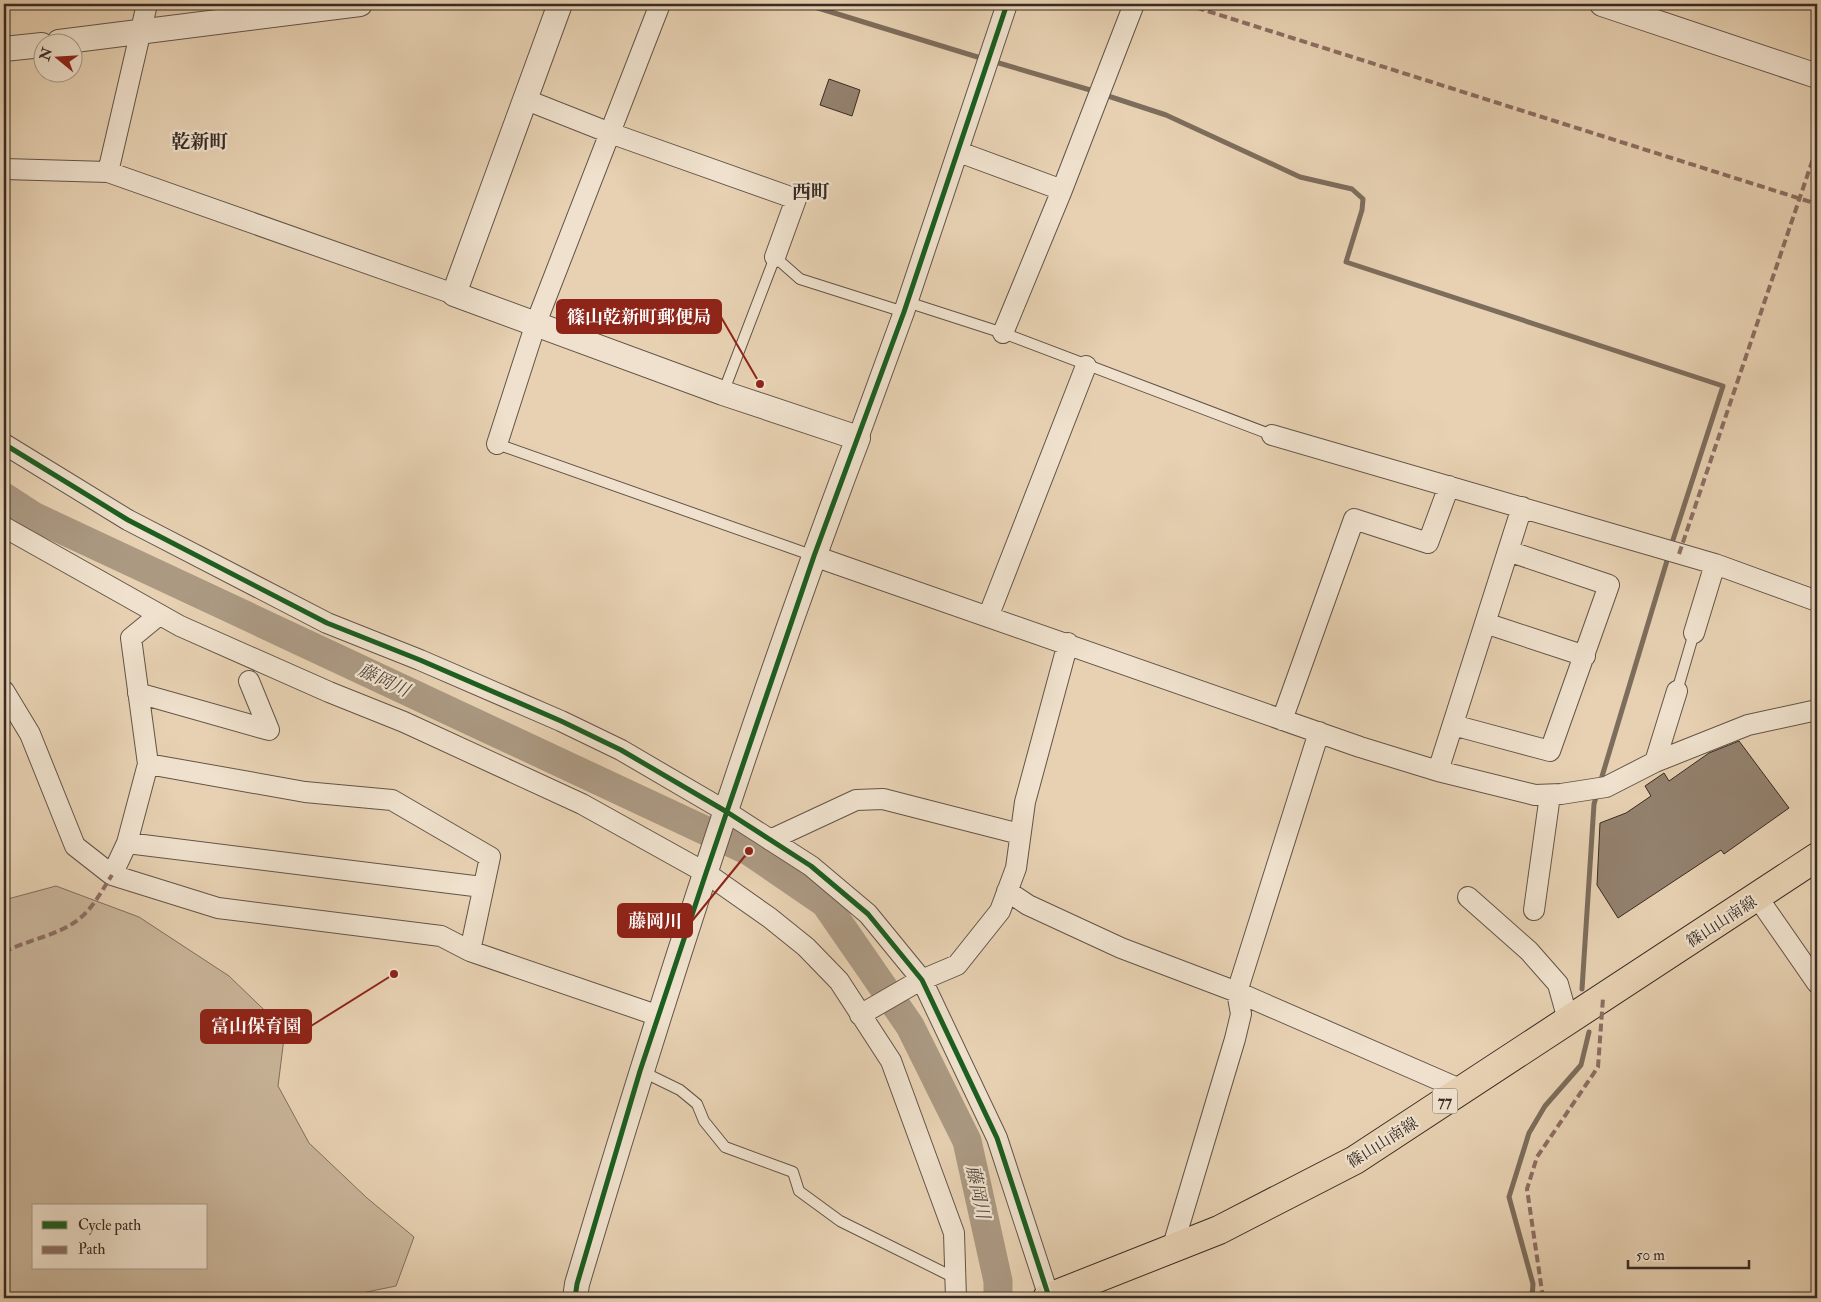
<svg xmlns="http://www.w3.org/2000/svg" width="1821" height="1302" viewBox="0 0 1821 1302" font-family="'IM FELL Double Pica','Noto Serif JP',serif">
<rect width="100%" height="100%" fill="#e7d1b2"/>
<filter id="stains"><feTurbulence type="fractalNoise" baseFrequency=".004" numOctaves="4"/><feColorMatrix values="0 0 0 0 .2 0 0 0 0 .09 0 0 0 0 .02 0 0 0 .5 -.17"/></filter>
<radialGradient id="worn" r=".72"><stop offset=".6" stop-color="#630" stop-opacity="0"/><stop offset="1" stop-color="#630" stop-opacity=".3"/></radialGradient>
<!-- green -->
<path fill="#c9b59a" stroke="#80705f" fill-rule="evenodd" d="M56,886L139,917L229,976L285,1030L278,1086L309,1143L367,1198L414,1237L396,1286L337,1298H4V900ZM34,1206H206V1268H34Z"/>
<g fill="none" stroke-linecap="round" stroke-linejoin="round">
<!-- stream -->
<path stroke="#7d6d5c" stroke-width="5" d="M805,4L984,59
M992,61L1097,92
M1105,95L1166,115L1300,177L1352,189L1363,199L1362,210L1346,262L1723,386L1671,546
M1600,783L1669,554
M1582,989L1594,804L1597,794
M1532,1298L1533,1284L1509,1197L1529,1133L1545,1106L1581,1065L1589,1032"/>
<!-- river -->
<path stroke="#ab9982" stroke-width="29" d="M4,497L33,516L749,851L825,903L910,1026L967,1141L998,1281V1298"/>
</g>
<!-- building -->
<path fill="#93816e" stroke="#372b24" d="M829,79L860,90L852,116L820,105Z
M1739,741L1789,808L1724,854L1721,850L1618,918L1597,885L1600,823L1626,813L1651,796L1645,786L1664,773L1669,781L1709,753Z"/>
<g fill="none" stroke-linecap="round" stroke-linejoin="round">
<defs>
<path id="service" d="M907,302L1003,333L1272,435
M723,393L775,257L800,279L904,312
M497,444L814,556
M1677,691L1694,633
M641,1071L680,1090L697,1104L704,1121L725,1147L793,1172L799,1191L840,1221L955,1278"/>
<path id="minor" d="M524,99L610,133L796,199L775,257
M959,152L1062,190L1134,4
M4,169L108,172L454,294
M108,172L147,4
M1003,333L1062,190
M1272,435L1715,564L1817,601
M858,438L904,312L1007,4
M4,444L128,520L327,623L420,660L561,721L621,750L727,812L811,866L868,914L922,980L997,1138L1049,1297
M497,444L536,323L660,4
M4,527L180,626L329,692L404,722L582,804L706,873L770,918L806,947L839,981L891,1061L954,1233L956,1298
M814,556L1360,747L1438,771L1535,795L1561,794L1606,787L1655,762L1748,725L1817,710
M159,615L131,638L148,764L305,792L392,800L490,857L470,951
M988,617L1086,366
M1485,623L1585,656
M1694,633L1715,564
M4,691L30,734L75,846L112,875L218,908L441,936L470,951L659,1016
M138,693L269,730L249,681
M1282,720L1354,519L1428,543L1449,486
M1453,725L1550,751L1609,585L1508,551
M1319,732L1237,992L1462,1090
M1655,762L1677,691
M1438,771L1522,507
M770,840L856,800L883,799L1020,834
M127,843L482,887
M112,875L127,843L148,764
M1007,891L1028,905L1121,948L1237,992L1241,1014L1235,1039L1172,1249
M1468,897L1529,951L1558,984L1568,1020
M1758,898L1817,983
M1534,910L1550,795
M860,1015L917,982L957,965L1000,911L1016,868L1025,802L1068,643"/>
<path id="tertiary" d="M560,4L454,294L723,393L858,438C753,715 662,999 577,1284L575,1298
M1602,4L1817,76
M59,42L360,4
M4,49L42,45"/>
<path id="primary" d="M1047,1298L1219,1230L1355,1160L1817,857"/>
</defs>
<!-- service casing -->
<use href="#service" stroke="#635448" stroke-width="12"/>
<!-- minor casing -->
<use href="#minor" stroke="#635448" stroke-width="22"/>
<!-- tertiary casing -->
<use href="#tertiary" stroke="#635448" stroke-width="26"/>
<!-- primary casing -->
<use href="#primary" stroke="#372b24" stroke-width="30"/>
<!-- service -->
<use href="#service" stroke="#efe1cd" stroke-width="10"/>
<!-- minor -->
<use href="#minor" stroke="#efe1cd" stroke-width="20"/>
<!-- tertiary -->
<use href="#tertiary" stroke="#efe1cd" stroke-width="24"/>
<!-- primary -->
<use href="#primary" stroke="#e7d1b2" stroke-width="28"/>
<!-- quiet -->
<path stroke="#8d6e63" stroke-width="4" stroke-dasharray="8 4" stroke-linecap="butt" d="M1185,4L1817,204
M1679,554L1817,147
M4,952C27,940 60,935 79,919C94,907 102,890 112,875
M1543,1298L1527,1189L1537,1157L1598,1067L1603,998"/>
<defs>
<path id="cycleway" d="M4,444L128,520L327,623L420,660L561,721L621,750L727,812L811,866L868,914L922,980L997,1138L1049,1297
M575,1298L577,1284L640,1071L706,873L814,556L904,312L1007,4"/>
</defs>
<!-- cycleway casing -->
<use href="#cycleway" stroke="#efe1cd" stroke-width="8"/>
<!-- cycleway -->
<use href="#cycleway" stroke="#1b5e20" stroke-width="5"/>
</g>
<g text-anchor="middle" stroke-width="4.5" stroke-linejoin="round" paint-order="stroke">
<!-- shield labels -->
<rect fill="#efe1cd" stroke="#6e6257" stroke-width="1" x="1432.5" y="1088.5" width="25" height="25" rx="4"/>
<g font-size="15" font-weight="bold" fill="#372b24">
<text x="1445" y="1106">77</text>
</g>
<!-- street labels -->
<g font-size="16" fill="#372b24" stroke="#efe1cd">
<text transform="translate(1721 921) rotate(-33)" y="6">篠山山南線</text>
<text transform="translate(1382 1142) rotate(-32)" y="6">篠山山南線</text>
</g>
<!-- water labels -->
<g font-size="18" font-style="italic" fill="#54463c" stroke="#efe1cd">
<text transform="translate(384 680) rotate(25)" y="6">藤岡川</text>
<text transform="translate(978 1192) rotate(78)" y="6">藤岡川</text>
</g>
<!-- quarter labels -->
<g font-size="19" font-weight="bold" fill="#372b24" stroke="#efe1cd">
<text x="200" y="148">乾新町</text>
<text x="811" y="198">西町</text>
</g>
</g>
<!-- callouts -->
<path fill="none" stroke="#8f2418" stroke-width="2" d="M760 384L721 317M749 851L692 921M394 974L311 1026"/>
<g fill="#8f2418" stroke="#efe1cd" stroke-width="2">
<circle cx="760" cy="384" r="5"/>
<circle cx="749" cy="851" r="5"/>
<circle cx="394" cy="974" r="5"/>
</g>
<g fill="#8f2418" stroke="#8f2418" stroke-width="2">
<rect x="557" y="300" width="164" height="33" rx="5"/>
<rect x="618" y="904" width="74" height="33" rx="5"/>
<rect x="201" y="1010" width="110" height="33" rx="5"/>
</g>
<g font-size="18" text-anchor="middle" font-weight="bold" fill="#fff">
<text x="639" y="323">篠山乾新町郵便局</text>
<text x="655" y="927">藤岡川</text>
<text x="256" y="1032">富山保育園</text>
</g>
<!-- margin -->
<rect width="1821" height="1302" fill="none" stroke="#e7d1b2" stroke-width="20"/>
<rect x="5" y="5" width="1811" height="1292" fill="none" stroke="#372b24" stroke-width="2.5"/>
<rect x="10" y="10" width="1801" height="1282" fill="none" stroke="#372b24"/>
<!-- legend -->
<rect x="32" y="1204" width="175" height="65" fill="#efe1cd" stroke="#a59889"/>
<rect x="42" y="1221" width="25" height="8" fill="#1b5e20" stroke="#a59889"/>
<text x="78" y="1230" font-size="15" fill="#372b24">Cycle path</text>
<rect x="42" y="1246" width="25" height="8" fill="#8d6e63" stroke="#a59889"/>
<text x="78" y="1254" font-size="15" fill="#372b24">Path</text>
<!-- north arrow -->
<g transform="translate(58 58) rotate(288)"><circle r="24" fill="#efe1cd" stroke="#a59889"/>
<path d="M0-4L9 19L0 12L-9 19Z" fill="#8f2418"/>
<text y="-8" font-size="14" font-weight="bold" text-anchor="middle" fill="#372b24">N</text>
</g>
<!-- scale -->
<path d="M1628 1260v8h121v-8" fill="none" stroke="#372b24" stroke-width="2.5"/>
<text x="1636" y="1260" font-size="15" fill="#372b24" stroke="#efe1cd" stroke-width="4" paint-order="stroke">50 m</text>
<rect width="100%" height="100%" filter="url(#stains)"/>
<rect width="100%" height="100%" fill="url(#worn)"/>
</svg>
